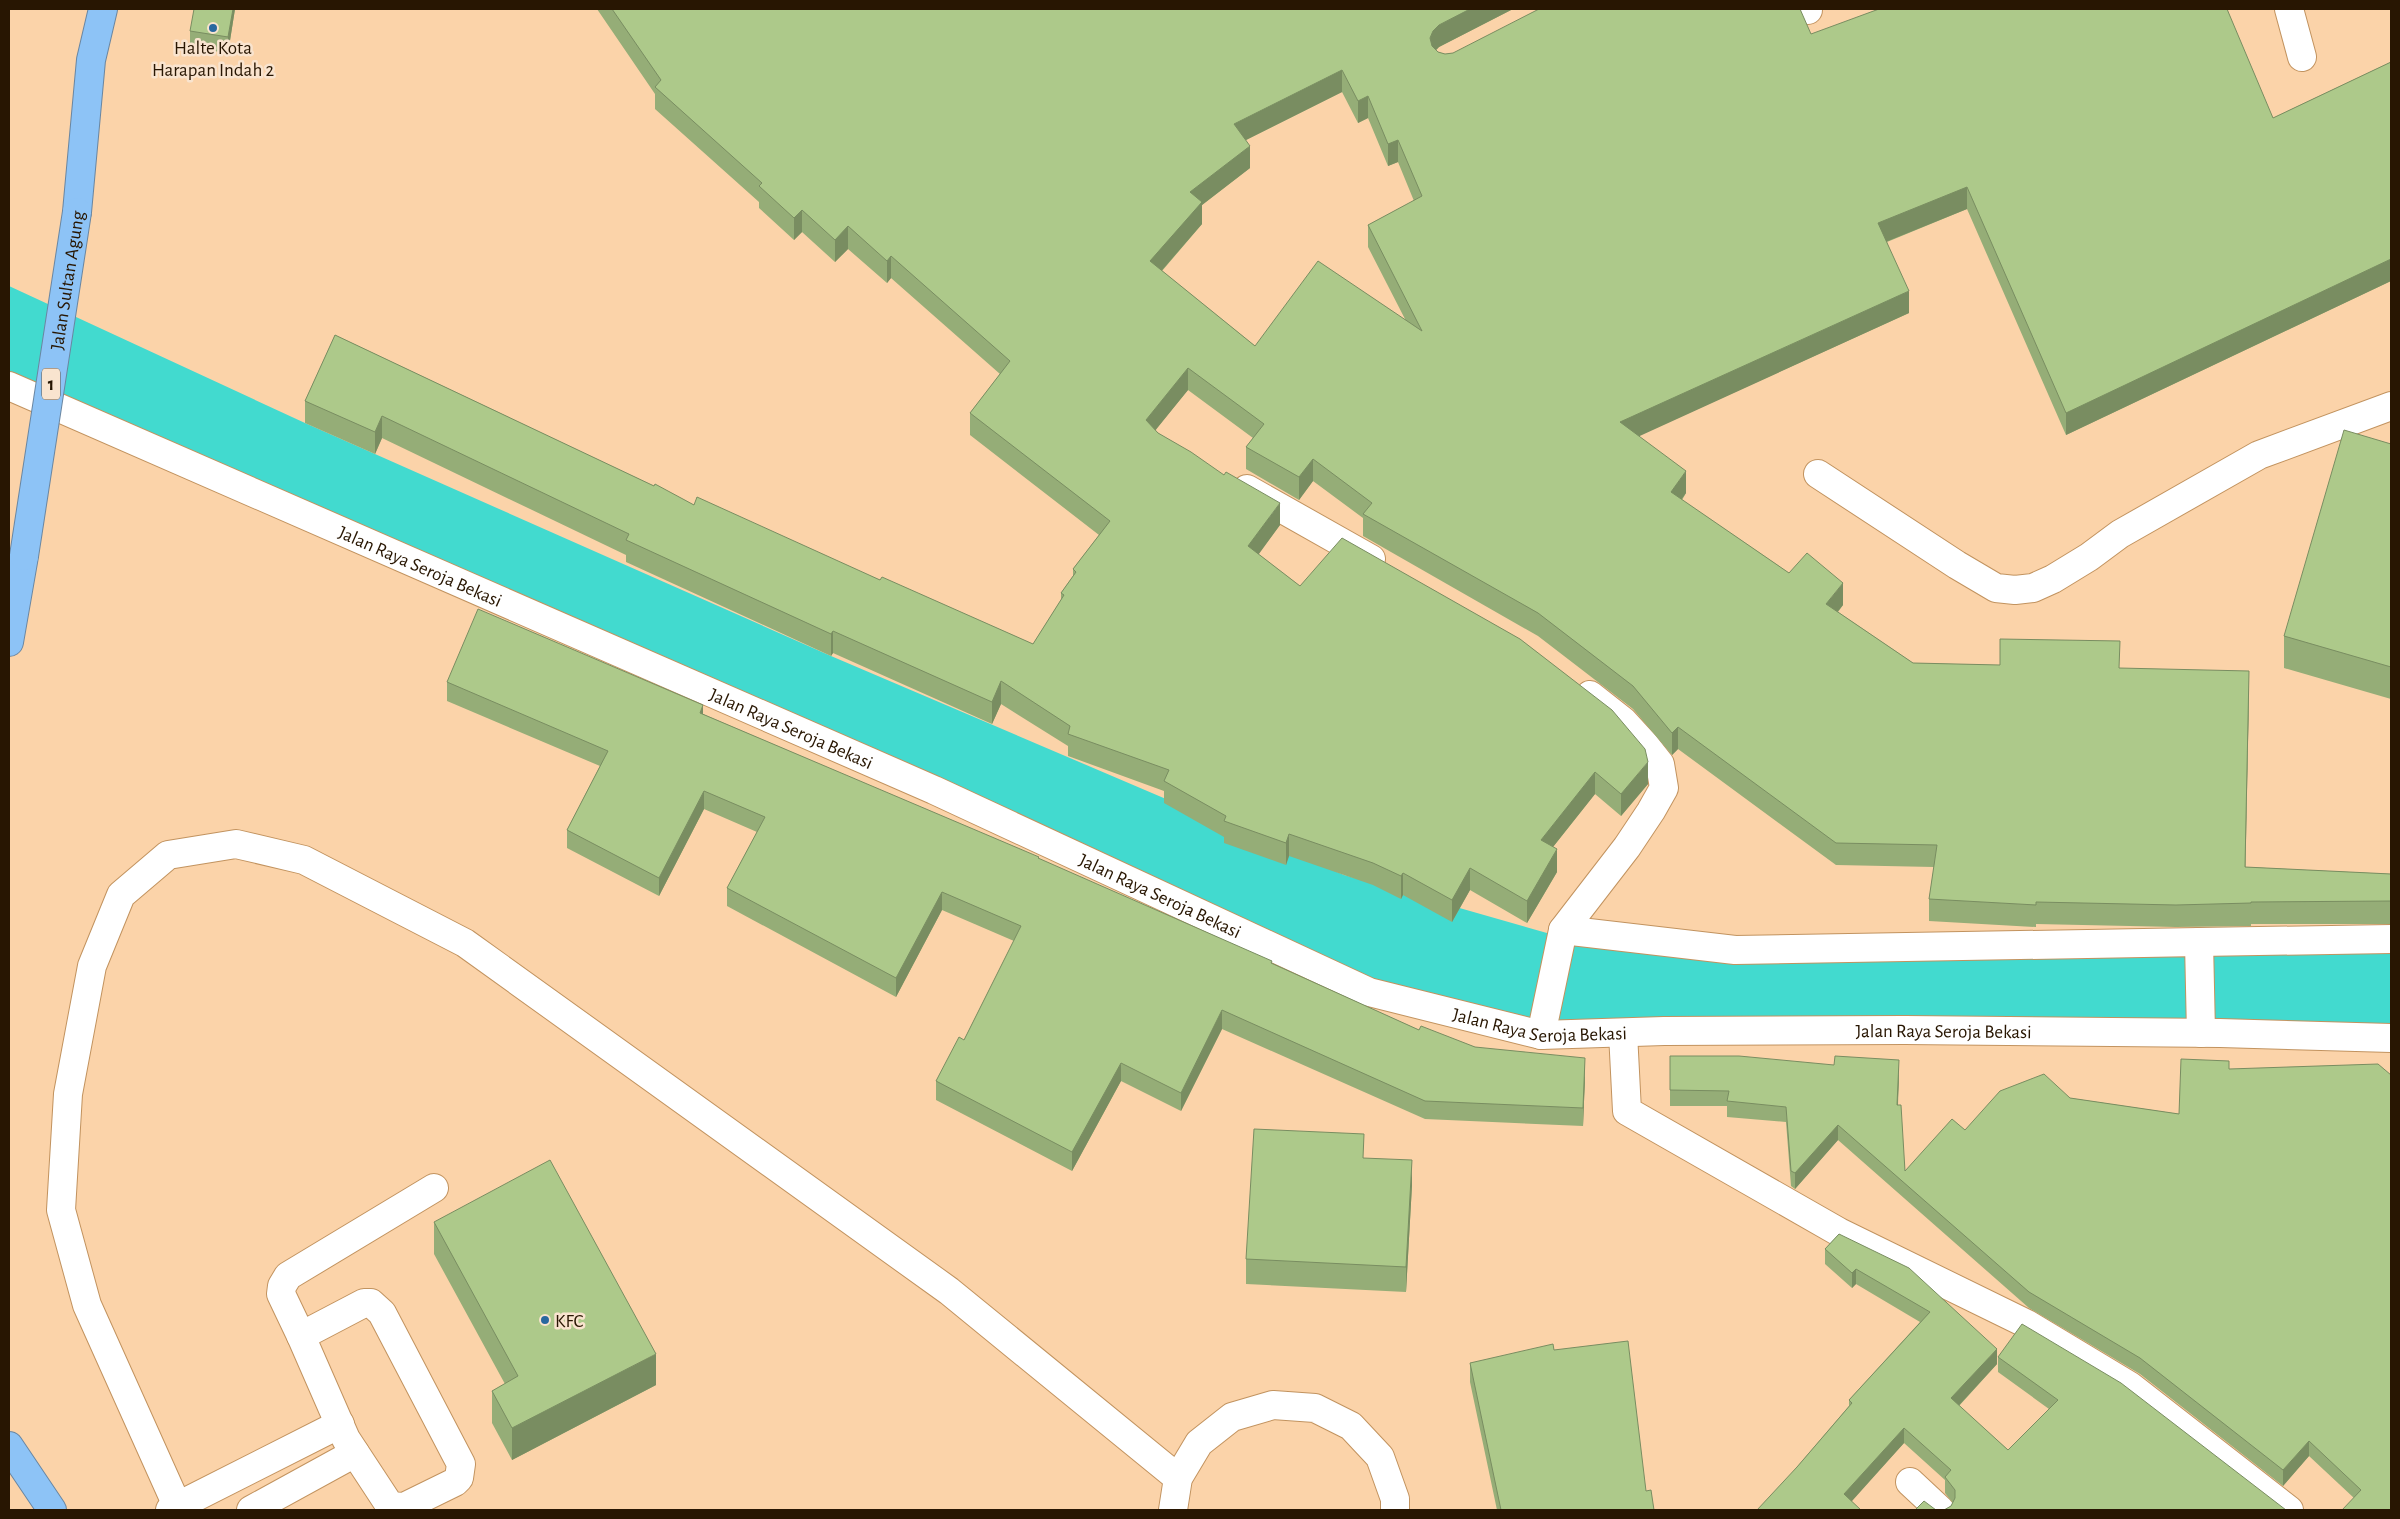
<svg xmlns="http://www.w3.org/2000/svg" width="2400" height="1519" viewBox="0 0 2400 1519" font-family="'Alegreya Sans',sans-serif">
<rect width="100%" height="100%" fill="#fbd3a9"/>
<!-- water -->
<path fill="#42dacf" d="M9,286L305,423L831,656L1344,875L1561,937L2391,939V1039L1541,1035L1369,992L9,386Z"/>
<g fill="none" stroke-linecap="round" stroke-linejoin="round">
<defs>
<g id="minor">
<path d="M1808,9V10"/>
<path d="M2289,9L2302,57"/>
<path id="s1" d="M9,386L934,790L1369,992L1541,1035L1664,1031L1905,1030L2220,1033L2391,1038"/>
<path d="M1818,474L1957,565L1996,588L2015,590L2033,588L2053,579L2089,557L2120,534L2259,455L2391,406"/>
<path d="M1247,489L1371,559"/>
<path d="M1563,930L1735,950L2199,942L2201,1033"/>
<path d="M2199,942L2391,939"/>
<path d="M1623,1033L1627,1111L1839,1232L2027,1324L2130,1386L2289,1510"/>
<path d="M1541,1035L1563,930L1627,847L1651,811L1664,788L1660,764L1645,745L1623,721L1590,695"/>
<path d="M364,1303H371L382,1313L461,1464L459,1478L455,1482L404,1507L390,1506L346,1439L301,1336Z"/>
<path d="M301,1336L281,1294L282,1286L288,1276L434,1188"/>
<path d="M1910,1482L1940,1510"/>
<path d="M170,1510L340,1424"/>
<path d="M179,1510L87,1305L61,1210L68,1094L92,966L121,895L168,855L236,844L304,860L465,943L949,1291L1178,1478"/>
<path d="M251,1510L355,1453"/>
<path d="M1173,1510L1178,1478L1199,1443L1232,1417L1273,1405L1315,1408L1351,1426L1380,1457L1395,1499V1510"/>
</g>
<path id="highway" d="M77,212L91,60L103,9
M9,642L24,556
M9,1446L52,1510"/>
</defs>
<!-- minor casing -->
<use href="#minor" stroke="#c2935f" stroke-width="30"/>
<!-- highway casing -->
<use href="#highway" stroke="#6a86a1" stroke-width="30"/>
<!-- minor -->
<use href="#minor" stroke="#fff" stroke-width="28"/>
<!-- highway -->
<use href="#highway" stroke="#8dc3f6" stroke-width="28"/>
<defs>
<g id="highway-bridge">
<path id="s2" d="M24,556L77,212"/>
</g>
</defs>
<!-- highway-bridge casing -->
<use href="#highway-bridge" stroke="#6a86a1" stroke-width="30" stroke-linecap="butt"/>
<!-- highway-bridge -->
<use href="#highway-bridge" stroke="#8dc3f6" stroke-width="28"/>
</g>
<!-- wall -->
<path fill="#95ad77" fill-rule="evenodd" d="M235,9L228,53L190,48V31Z
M597,9H1513L1439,47L1436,50L1438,52L1445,54L1811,34L2273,118L2391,62V281L2066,435L1967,209L1887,242L1909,313L1638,436L1686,493L1682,500L1789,573L1843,605L1838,612L1913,663L2120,668L2249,693L2245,867L2391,874V924H2251V926L2176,927L2036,924V927L1929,921V899L1934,867L1836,865L1678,749L1672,755L1633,709L1538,636L1363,536V518L1313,481L1299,500L1246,469V447L1253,438L1188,390L1155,430L1158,433L1280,525L1258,554L1300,586L1648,784L1621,816L1595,794L1553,847L1557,872L1527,923L1470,890L1452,922L1403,895L1401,899L1373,885L1289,856L1286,865L1224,843V837L1164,803V791L1068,756V746L1001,704L992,724L833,653L831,656L626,562V555L382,438L375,454L305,423V401L335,335L694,505L880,580L1033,644L1061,600V593L1073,576V569L1099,535L970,435V413L1000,374L891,278L887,283L848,249L835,262L802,232L794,240L759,208V202L655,109V94ZM1342,92L1358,123L1368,118L1388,166L1398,162L1414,201L1368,225V247L1405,319L1255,346L1162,271L1202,224V205L1250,168L1246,140Z
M2391,444V699L2284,668V636Z
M447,682L703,714L1039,859L1419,1030L1475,1047L1585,1077L1583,1126L1425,1119L1222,1029L1181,1111L1121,1081L1072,1171L936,1100V1081L964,1040L1014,941L942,910L896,997L727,906V888L757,832L704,809L659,896L567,848V830L600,766L447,701Z
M1670,1056L1899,1075L1898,1105L1905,1171L1965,1130L2070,1098L2179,1114L2229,1069L2391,1510L2354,1498L2309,1456L2283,1486L2140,1374L2029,1308L1838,1140L1795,1189L1791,1186L1786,1122L1727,1117V1106H1670Z
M1412,1185L1406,1292L1246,1284V1259Z
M434,1222L656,1385L512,1460L492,1423V1391L505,1384L434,1254Z
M1839,1234L1997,1364L1959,1406L2008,1450L2049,1409L1998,1372V1357L2286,1510H1936H1944L1951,1506L1953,1503L1945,1493V1480L1904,1443L1851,1501L1797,1467L1849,1406V1400L1920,1322L1856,1284L1852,1288L1825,1264V1249Z
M1554,1350L1646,1491L1654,1510H1497L1470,1382V1363Z"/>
<!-- shaded-wall -->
<path fill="#798d61" d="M233,9H235L228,53V37Z
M1470,9H1513L1439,47L1433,53L1430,38L1433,31L1439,25Z
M1342,70V92L1234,146V124Z
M1368,96V118L1358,123V101Z
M1398,140V162L1388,166V144Z
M1250,146V168L1202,205V224L1150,284V261L1190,192Z
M1967,187V209L1878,245V223Z
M802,210V232L794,240V218Z
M848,226V249L835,262V240Z
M891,256V278L887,283V261Z
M2391,259V281L2066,435V413Z
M1909,291V313L1620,445V422Z
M1188,368V390L1146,442V420Z
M382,416V438L375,454V432Z
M1313,459V481L1299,500V477Z
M1686,471V493L1671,514V492Z
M1280,503V525L1248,569V546Z
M1843,583V605L1826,626V604Z
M833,631V653L831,656V634Z
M2249,671V693L2245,889V867Z
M1001,681V704L992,724V702Z
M703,705V723L700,713Z
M1678,727V749L1672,755V733Z
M1648,762V784L1621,816V794Z
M1595,772V794L1541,862V840Z
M704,791V809L659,896V878Z
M1289,834V856L1286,865V843Z
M1557,849V872L1527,923V901Z
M1470,868V890L1452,922V900Z
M1403,873V895L1401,899V876Z
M942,892V910L896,997V978Z
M1222,1010V1029L1181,1111V1093Z
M1585,1058V1077L1583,1126V1108Z
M1899,1060V1075L1897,1120V1105Z
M1121,1063V1081L1072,1171V1152Z
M1838,1125V1140L1795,1189V1173Z
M1412,1160V1185L1406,1292V1267Z
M1856,1269V1284L1852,1288V1273Z
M1997,1349V1364L1951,1414V1398Z
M656,1354V1385L512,1460V1428Z
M1904,1428V1443L1844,1510V1494Z
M2309,1441V1456L2283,1486V1470Z"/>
<!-- building -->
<path fill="#adc98a" stroke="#798d61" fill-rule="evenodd" d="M194,9H233L228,37L190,31Z
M612,9H1470L1439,25L1433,31L1430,38L1432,46L1438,52L1445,54L1453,53L1539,9H1800L1811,34L1879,9H2227L2273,118L2391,62V259L2066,413L1967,187L1878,223L1909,291L1620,422L1686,471L1671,492L1789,573L1807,553L1843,583L1826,604L1913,663L2000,665V639L2120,641L2119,668L2249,671L2245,867L2391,874V901L2251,902V903L2176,905L2036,902V905L1929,899L1937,845L1836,843L1678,727L1672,733L1633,686L1538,613L1363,514L1372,503L1313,459L1299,477L1246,447L1264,424L1188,368L1146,420L1158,433L1191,452L1224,475L1226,472L1280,503L1248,546L1300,586L1342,538L1520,639L1612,710L1645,749L1648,762L1621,794L1595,772L1541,840L1557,849L1527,901L1470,868L1452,900L1403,873L1401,876L1373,863L1289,834L1286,843L1224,821L1226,816L1164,781L1169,770L1068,734L1070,726L1001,681L992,702L833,631L831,634L626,540L629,534L382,416L375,432L305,401L335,335L654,486L655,484L694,505L697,497L880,580L882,577L1033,644L1064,595L1061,593L1076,572L1073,569L1110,521L970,413L1010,361L891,256L887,261L848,226L835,240L802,210L794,218L759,186L762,183L655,87L661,80ZM1342,70L1358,101L1368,96L1388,144L1398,140L1422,196L1368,225L1422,331L1318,261L1255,346L1150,261L1202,202L1190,192L1250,146L1234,124Z
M2344,430L2391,444V667L2284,636Z
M478,609L703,705L700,713L1039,857L1038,858L1272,961L1271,963L1419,1030L1421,1026L1475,1047L1585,1058L1583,1108L1425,1101L1222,1010L1181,1093L1121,1063L1072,1152L936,1081L959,1037L964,1040L1021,926L942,892L896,978L727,888L765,817L704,791L659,878L567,830L608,751L447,682Z
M1670,1056H1739L1834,1065L1835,1056L1899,1060L1897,1105H1901L1905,1171L1952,1119L1965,1130L2000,1091L2044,1074L2070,1098L2179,1114L2181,1059L2229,1061V1069L2378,1064L2391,1075V1510H2342L2361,1490L2309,1441L2283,1470L2140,1358L2029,1292L1838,1125L1795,1173L1791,1171L1786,1107L1727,1101L1729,1091L1670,1090Z
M1254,1129L1364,1134L1363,1158L1412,1160L1406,1267L1246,1259Z
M550,1160L656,1354L512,1428L492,1391L518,1376L434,1222Z
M1839,1234L1909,1268L1997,1349L1951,1398L2008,1450L2058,1400L1998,1357L2022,1324L2121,1383L2286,1510H1915L1924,1501L1936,1510H1944L1951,1506L1955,1498V1490L1945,1477L1951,1470L1904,1428L1844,1494L1861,1510H1757L1797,1467L1852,1403L1849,1400L1930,1312L1856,1269L1852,1273L1825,1249Z
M1628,1341L1646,1491L1651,1490L1654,1510H1501L1470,1363L1553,1344L1554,1350Z"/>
<!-- markers -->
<g fill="#29689f" stroke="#f9e4cf" stroke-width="2">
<circle cx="213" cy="28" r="5"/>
<circle cx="545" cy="1320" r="5"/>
</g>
<g text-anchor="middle" stroke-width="5" stroke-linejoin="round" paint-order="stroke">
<!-- shield labels -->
<rect fill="#f9e4cf" stroke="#675440" stroke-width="1" x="42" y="368.5" width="18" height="31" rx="4"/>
<g font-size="18" font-weight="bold" fill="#281602">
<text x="51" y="390">1</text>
</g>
<!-- poi labels -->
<g font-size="19" fill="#281602" stroke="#f9e4cf">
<text x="213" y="54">Halte Kota<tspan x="213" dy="22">Harapan Indah 2</tspan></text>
<text x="555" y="1327" text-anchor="start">KFC</text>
</g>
<!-- street labels -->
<g font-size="19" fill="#281602" stroke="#f9e4cf">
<text dy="7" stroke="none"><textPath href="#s2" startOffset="279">Jalan Sultan Agung</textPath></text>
<text dy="7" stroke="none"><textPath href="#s1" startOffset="449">Jalan Raya Seroja Bekasi</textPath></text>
<text dy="7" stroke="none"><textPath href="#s1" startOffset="854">Jalan Raya Seroja Bekasi</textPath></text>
<text dy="7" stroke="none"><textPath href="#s1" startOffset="1259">Jalan Raya Seroja Bekasi</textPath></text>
<text dy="7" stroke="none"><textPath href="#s1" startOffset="1664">Jalan Raya Seroja Bekasi</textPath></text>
<text dy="7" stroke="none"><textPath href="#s1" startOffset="2069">Jalan Raya Seroja Bekasi</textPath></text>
</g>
</g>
<!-- border -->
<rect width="2400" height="1519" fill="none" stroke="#281602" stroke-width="20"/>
</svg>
